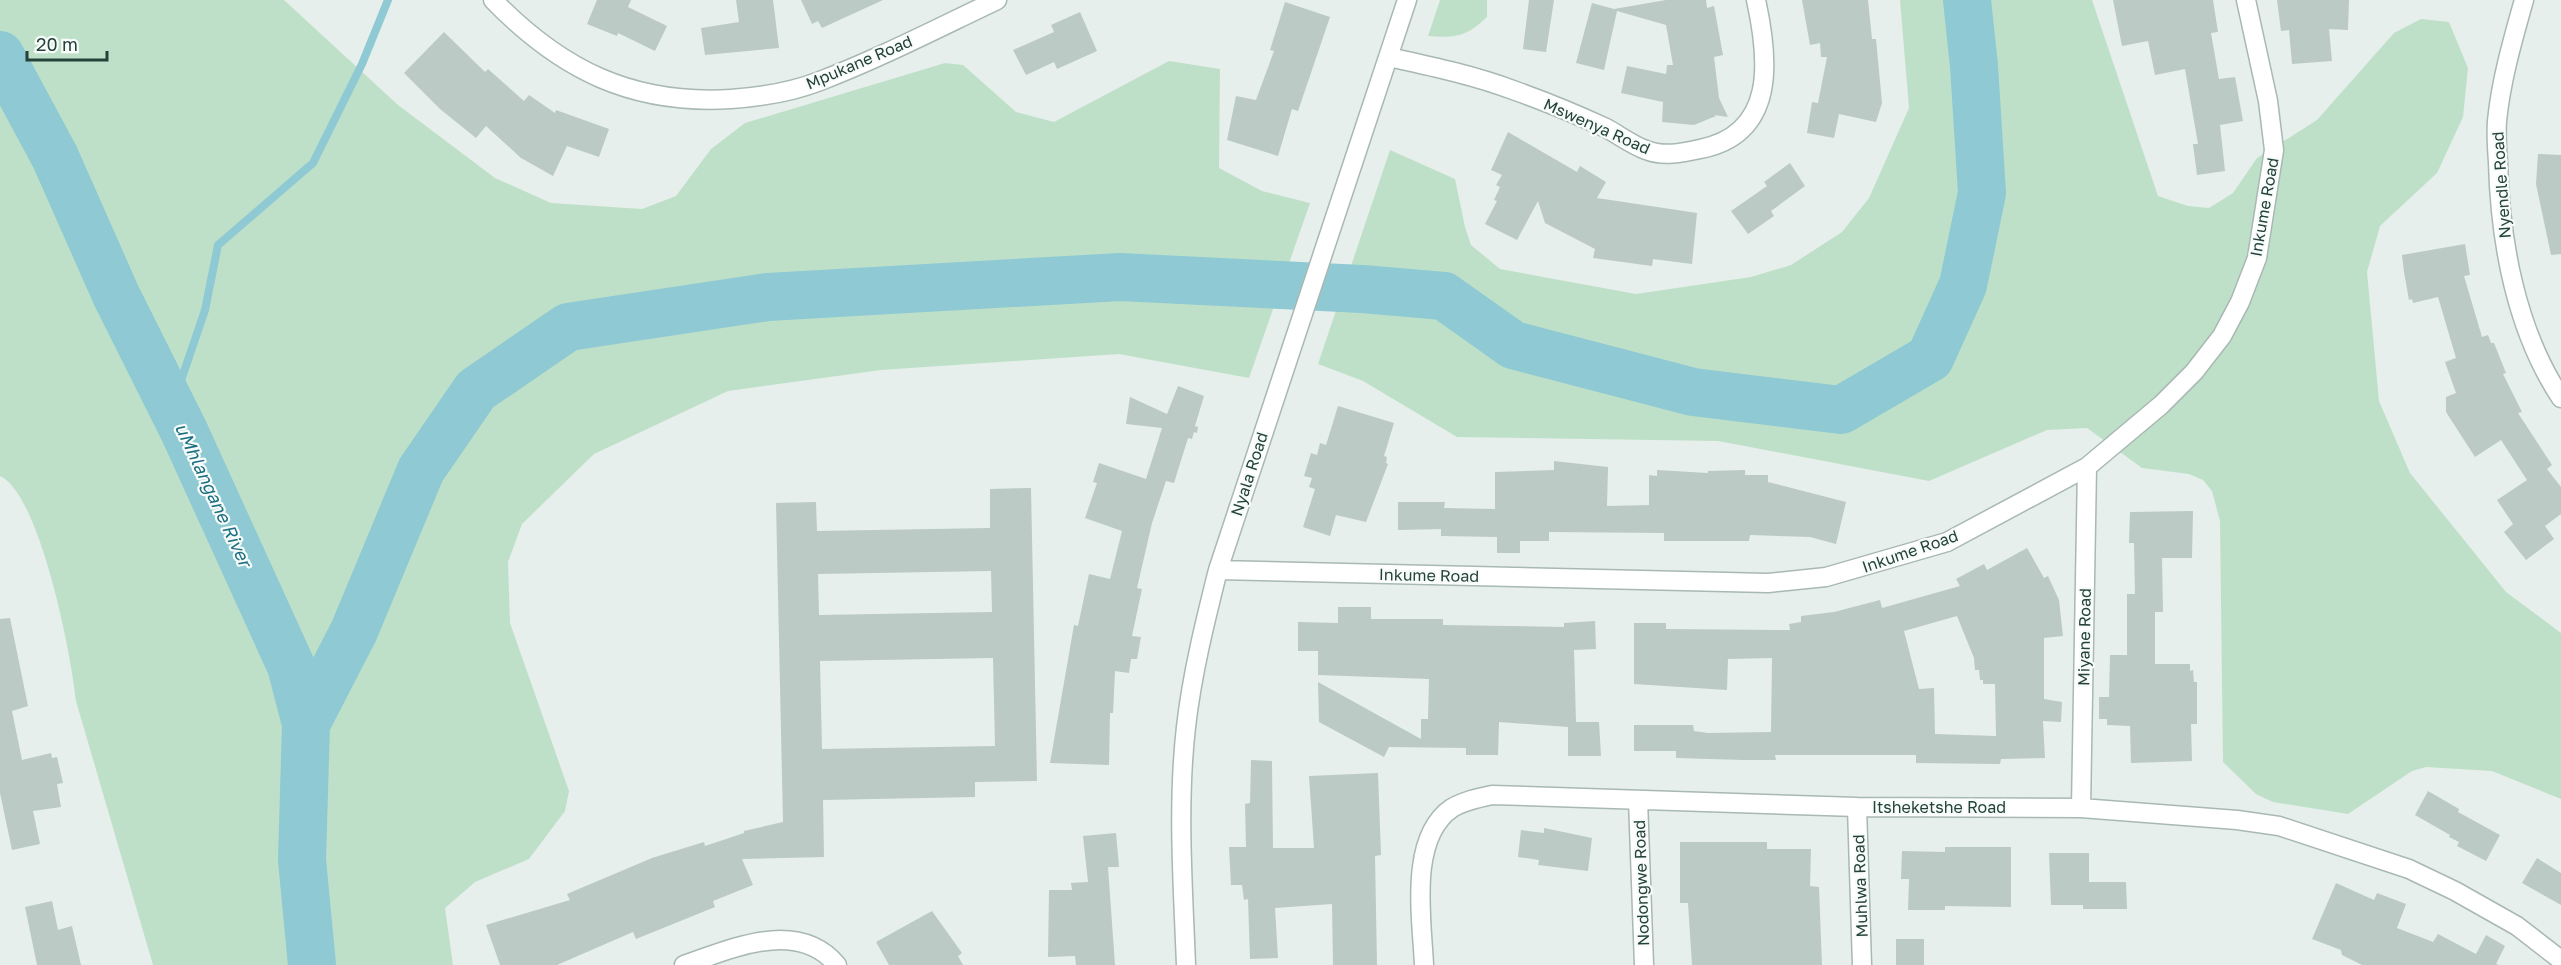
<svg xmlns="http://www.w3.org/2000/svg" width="2561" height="965" viewBox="0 0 2561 965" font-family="'Golos Text',sans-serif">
<rect width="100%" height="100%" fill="#e6efeb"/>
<!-- green -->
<path fill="#bfe0c8" d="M0,0H284L398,105L495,178L551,203L642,209L676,196L711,149L745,123L945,63L963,65L1016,112L1054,122L1169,61L1220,69L1219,168L1262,191L1310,203L1249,378L1119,354L881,370L728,391L594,454L522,524L508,562L510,623L569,791L565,811L529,859L475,882L445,908L453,965H153L76,701C72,657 40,494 0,476Z
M1440,0H1487V17C1466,37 1456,38 1428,36Z
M1900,0H2092L2158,196L2188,206L2209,208L2233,193L2257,158L2317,120L2394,33L2421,19L2449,22L2468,68L2463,117L2437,173L2380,226L2367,272L2379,401L2410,473L2506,592L2561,633V799L2492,771L2426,767L2412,771L2348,814L2273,802L2256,794L2223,762L2220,521L2212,491L2203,480L2189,474L2142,468L2087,428L2047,430L1929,481L1718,441L1457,437L1363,381L1318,364L1390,150L1455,179L1465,227L1471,245L1500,269L1636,294L1751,277L1791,265L1842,232L1869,198L1909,108Z"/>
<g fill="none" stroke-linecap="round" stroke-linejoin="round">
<!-- stream -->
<path stroke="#8ec9d4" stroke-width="8" d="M172,407L205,310L218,245L313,163L362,64L388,0"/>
<!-- river -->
<path stroke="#8ec9d4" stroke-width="48" d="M0,55L55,157L116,295L184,431L291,666L306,724L302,860L312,965
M306,724L354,631L421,470L476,390L568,327L768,297L1120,277L1362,289L1444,296L1513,345L1693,392L1841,410L1930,358L1963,285L1982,193L1974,66L1967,0"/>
</g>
<!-- building -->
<path fill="#bbcac4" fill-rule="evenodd" d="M597,0H631L628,7L667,26L655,51L618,33L617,36L587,24Z
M736,0H773L779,48L705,55L701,28L739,22Z
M801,0H883L822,28L818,21L812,24Z
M1529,0H1554L1546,52L1523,49Z
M1666,0H1706L1707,8L1714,6L1723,55L1714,57L1719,98L1728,117L1714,115L1716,116L1694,125L1662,122L1663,102L1621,93L1627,66L1666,74L1667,65H1673L1666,25L1617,11L1604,70L1576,63L1592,3L1614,9Z
M1802,0H1868L1872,39H1876L1882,103L1876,122L1839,114L1834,138L1807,133L1812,102L1818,103L1827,57H1821L1820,43L1810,45Z
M2113,0H2213L2218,32L2211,33L2219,79L2235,77L2243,121L2220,125L2225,171L2197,175L2193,144H2198L2185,69L2155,75L2148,41L2122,46Z
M2277,0H2349L2348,30L2329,29L2332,61L2292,64L2289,30L2281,31Z
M1285,2L1330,17L1298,111L1292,109L1278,156L1227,140L1236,96L1256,100L1274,51L1270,50Z
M1080,12L1097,51L1057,69L1054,62L1026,75L1013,50L1054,32L1051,25Z
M444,32L485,72L488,69L524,101L529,95L555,113L556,110L609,129L599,157L567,146L553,176L521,158L486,126L476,138L440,109L404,73Z
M1508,132L1577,172L1580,166L1606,182L1597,198L1697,213L1692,264L1653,259L1652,266L1593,258L1595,249L1545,223L1538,201L1517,240L1485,224L1497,201L1494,200L1500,187L1496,185L1502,175L1491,170Z
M2538,154L2561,155V254L2551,255L2536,184Z
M1790,163L1805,186L1771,211L1774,216L1748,234L1731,211L1767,186L1764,182Z
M2465,244L2470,275L2464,276L2482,337L2488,335L2491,343H2494L2506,373L2503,374L2522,412L2518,413L2552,465L2547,469L2561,487V514L2545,526L2554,539L2526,560L2504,532L2513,524L2497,500L2527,480L2501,440L2475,457L2446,412V397L2456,393L2445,362L2456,358L2438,297L2413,303L2412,299L2409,300L2404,272L2402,255Z
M1178,386L1204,396L1195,426L1198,427L1197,433L1194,432L1192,439L1188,438L1174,483L1166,481L1152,523L1137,588L1142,589L1132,636L1141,637L1137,659H1131L1129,673L1115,671L1113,713H1110L1109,765L1050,763L1074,625L1078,626L1089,574L1110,579L1122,531L1085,518L1097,483L1093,482L1099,463L1146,479L1162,428L1126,424L1130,397L1167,414Z
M1338,406L1394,423L1384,456L1387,457L1386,463L1388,464L1366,522L1336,515L1330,536L1303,527L1315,489L1309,487L1312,478L1304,476L1311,453L1317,455L1320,443L1326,445Z
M1554,461L1608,467L1607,506L1649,505V475L1657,476V470L1708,473V471L1745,470V475H1768V482L1846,502L1836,544L1810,537L1750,535L1749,541H1664V533L1549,532V541H1520V553H1497V537L1441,536V529L1398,530V502H1445L1444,508L1495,509V472L1554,470Z
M1031,488L1037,781L975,782V797L823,800L824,857L742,859L753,885L713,901L715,907L636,939L633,932L557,965H500L486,925L570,900L567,894L652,858L704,842L705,846L744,833V831L783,822L776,503L816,502L817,531L990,528V489ZM991,571L992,612L819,615L818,574ZM993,658L995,746L822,749L820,661Z
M2193,511L2192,558H2162L2163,612H2155V664H2190V671L2193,670L2194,682H2197V724H2191L2192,761L2131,763L2130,726L2107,725V719H2099V697H2109L2110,655H2127V594H2135L2134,543H2129L2130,512Z
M2027,548L2044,578L2048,576L2059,600L2063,636L2044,638V699L2062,702L2061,722L2043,721L2045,758L2001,759L2000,764L1916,763V755H1775L1776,760H1743L1676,758V751H1634V725H1693L1694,731L1708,733L1771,732L1772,658L1728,659L1727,690L1634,684V623H1666V629L1790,630L1789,624L1801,622V616L1834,612L1880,600L1882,608L1960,586L1956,579L1984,564L1987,570ZM1957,616L1974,658L1975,670H1979L1980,680H1983V684H1995L1996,736L1935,734L1934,688L1919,689L1904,631Z
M1338,607H1371V619H1443V625L1564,627V623L1595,621L1596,649L1574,650L1576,722H1599L1601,756H1568V727L1499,722L1498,755H1466V748L1389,747L1384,757L1319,722L1318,682L1421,739V719H1428L1429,679L1318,675V651H1298V622L1338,623Z
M10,618L28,706L12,711L22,760L51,753L52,758L57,757L63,783L57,784L61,807L33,811L40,844L12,850L0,793V619Z
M1251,760L1272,761L1273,848H1314L1309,776L1378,773L1381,855L1375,856L1377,965H1333L1332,904L1275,908L1278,958L1250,959L1248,899L1244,900L1242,885H1231L1229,847H1246L1245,804L1250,803Z
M2428,791L2459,809L2458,812L2500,835L2486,861L2457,846L2459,842L2449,837L2450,835L2415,815Z
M1544,828L1592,838L1588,871L1538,865L1539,860L1518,857L1521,830L1544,833Z
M1116,833L1119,867H1108L1115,965H1076L1075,956L1048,957L1049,890H1072L1071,883L1088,882L1083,836Z
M1680,842H1767V849H1811L1810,886L1819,887L1822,965H1692L1688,903H1680Z
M1945,847H2011V907L1945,906V910H1908L1909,879H1901L1902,851L1945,852Z
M2049,853H2089V882H2126L2127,909H2083V905H2051Z
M2537,858L2561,873V905L2522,883Z
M2336,883L2374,900L2377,893L2406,904L2397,928L2433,942L2438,934L2476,954L2486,935L2505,946L2496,964L2499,965H2362L2342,955L2341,950L2312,939Z
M52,901L58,930L72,926L81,965H37L25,907Z
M932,911L962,953L958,956L963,965H889L876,942Z
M1896,939H1924V965H1896Z"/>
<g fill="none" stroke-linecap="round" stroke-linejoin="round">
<defs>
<path id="minor" d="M493,0C561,70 632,105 731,99C760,97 792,92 820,81C880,58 938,28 997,0
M2524,0C2513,39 2501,80 2497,121C2496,134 2497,149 2498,162C2500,242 2516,330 2561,398
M1389,57C1430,66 1473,75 1513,90C1544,101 1576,114 1606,128C1619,135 1632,145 1646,150C1663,157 1682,153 1700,149C1777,134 1769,59 1756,0
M1218,570L1768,583L1826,577L1947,542L2087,467L2161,405L2194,372L2222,336L2240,302L2257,258L2274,150L2268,101L2246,0
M1638,800L1644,965
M1857,807L1862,965
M2081,808L2087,467
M684,965C731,949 797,918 837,965
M1186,965C1183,887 1177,805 1186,727C1192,674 1205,622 1218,570L1407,0
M1424,965C1422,919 1408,838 1452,808C1464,801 1478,798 1492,795L1857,807L2081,808L2237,820L2279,826L2409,869L2455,891L2517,926L2561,960"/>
</defs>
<!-- minor casing -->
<use href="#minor" stroke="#a8b8b2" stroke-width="21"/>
<!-- minor -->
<use href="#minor" stroke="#fff" stroke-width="18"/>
</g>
<g text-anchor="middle" stroke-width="4.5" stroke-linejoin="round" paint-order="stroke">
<!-- street labels -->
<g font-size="16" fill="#24423a" stroke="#f7fbf9">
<text transform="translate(859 62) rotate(-23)" y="6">Mpukane Road</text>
<text transform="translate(1597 126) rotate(24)" y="6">Mswenya Road</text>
<text transform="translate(2501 185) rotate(-94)" y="6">Nyendle Road</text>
<text transform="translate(2264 207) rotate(-80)" y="6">Inkume Road</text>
<text transform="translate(1249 474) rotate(-72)" y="6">Nyala Road</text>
<text transform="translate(1910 551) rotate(-19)" y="6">Inkume Road</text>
<text transform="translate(1429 575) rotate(1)" y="6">Inkume Road</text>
<text transform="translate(2084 637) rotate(-89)" y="6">Miyane Road</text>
<text x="1939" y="813">Itsheketshe Road</text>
<text transform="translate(1641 883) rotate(-92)" y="6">Nodongwe Road</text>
<text transform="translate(1860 886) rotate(-92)" y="6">Muhlwa Road</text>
</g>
<!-- water labels -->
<g font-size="18" font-style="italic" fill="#1c6f80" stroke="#f7fbf9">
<text transform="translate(213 495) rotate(65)" y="6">uMhlangane River</text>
</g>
</g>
<!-- scale -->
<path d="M27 51v9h80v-9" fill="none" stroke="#24423a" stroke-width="3"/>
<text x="36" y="51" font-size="18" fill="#24423a" stroke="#f7fbf9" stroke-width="4.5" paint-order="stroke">20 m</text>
</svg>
